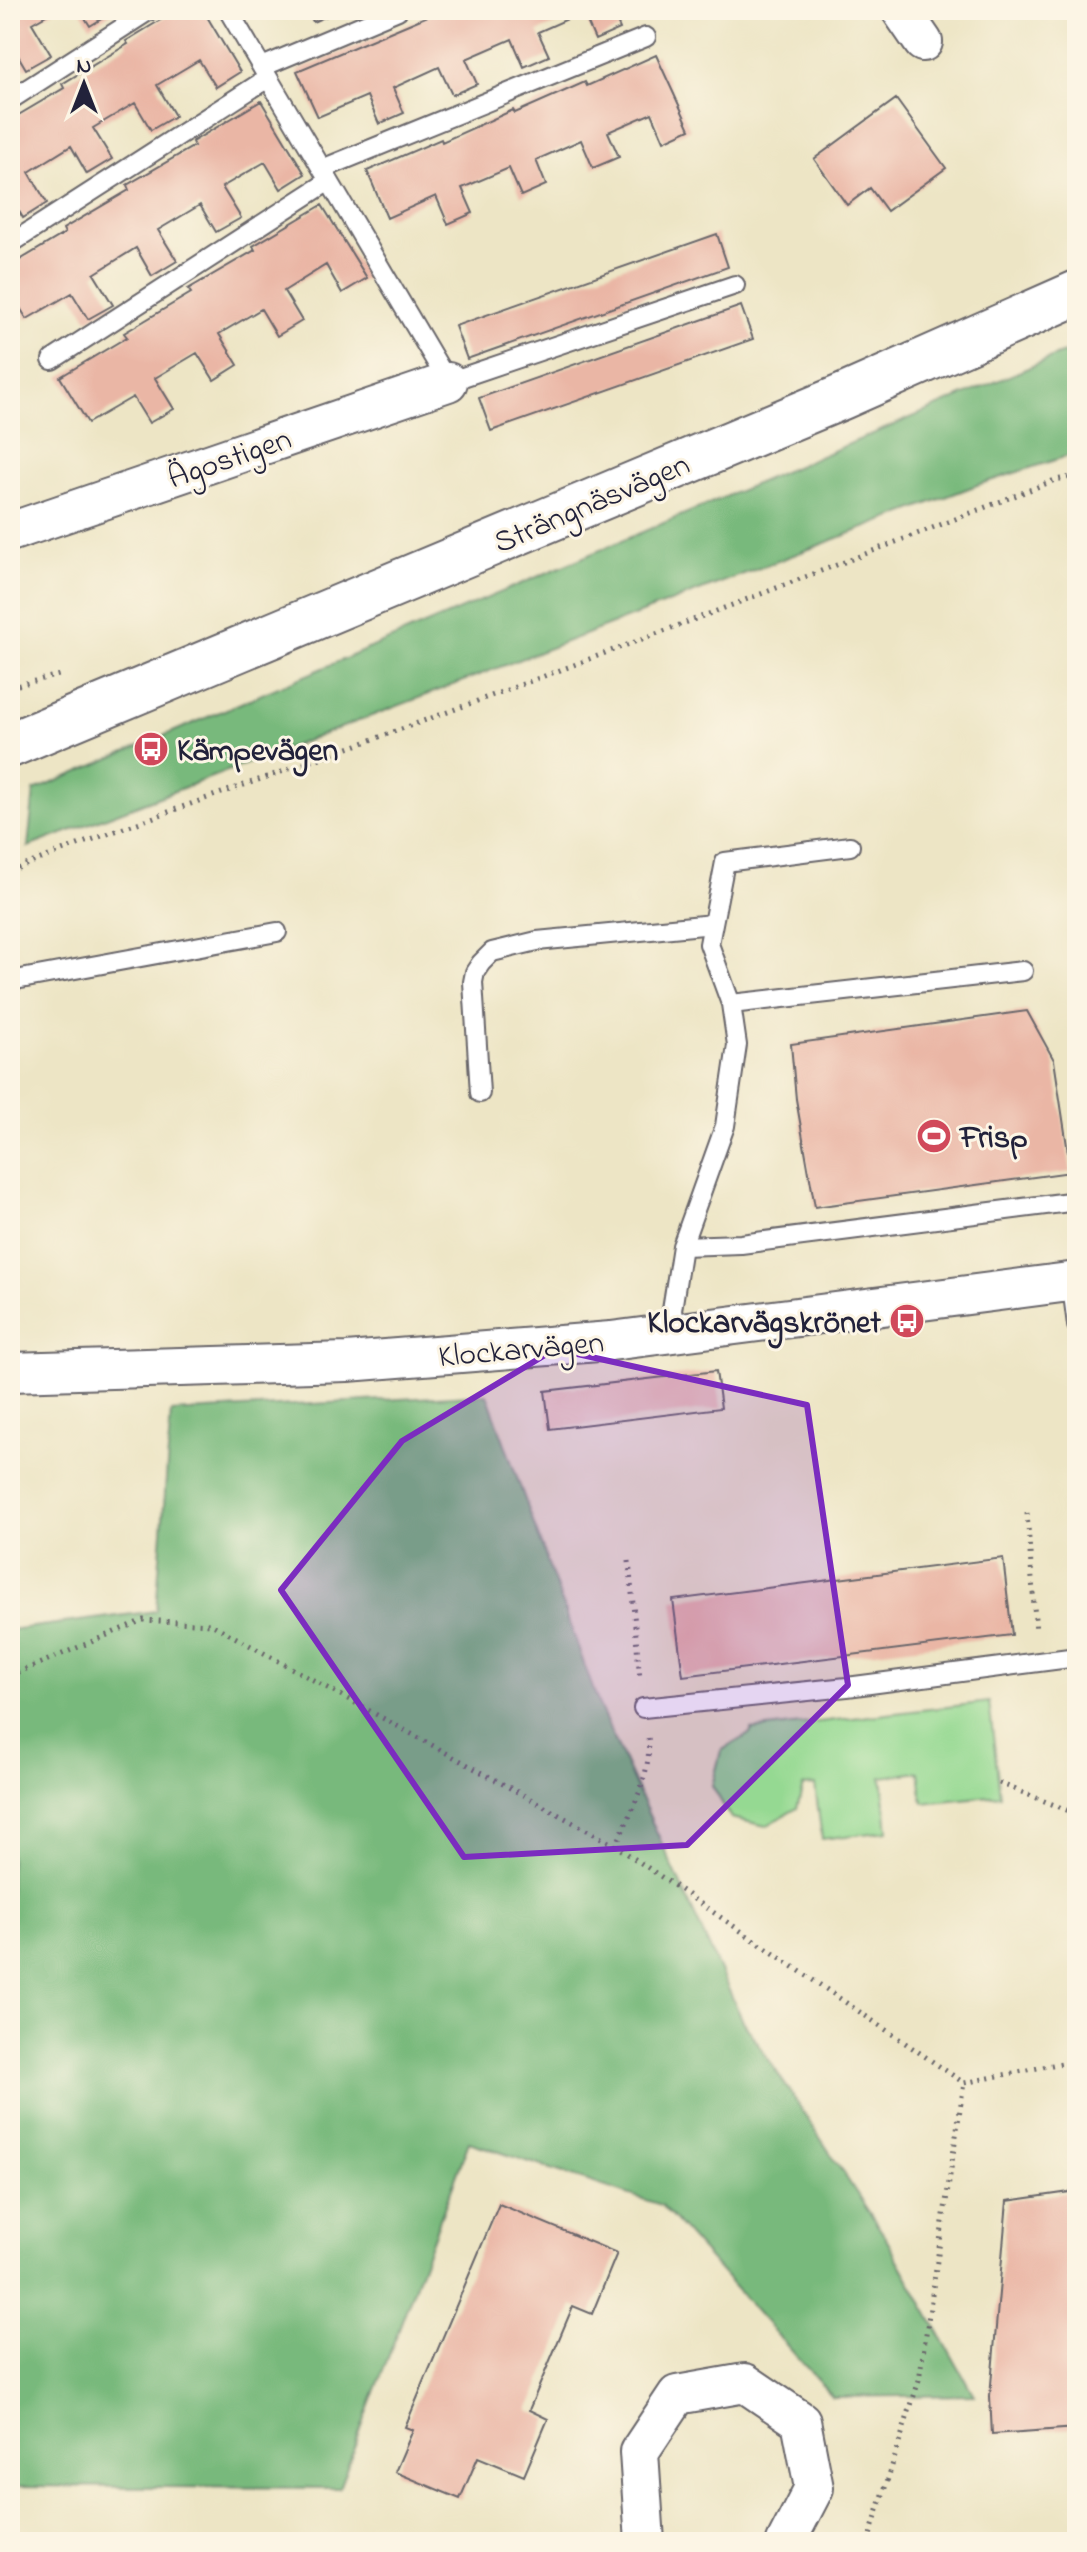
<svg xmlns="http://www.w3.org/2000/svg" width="1087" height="2552" viewBox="0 0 1087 2552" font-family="'Indie Flower',sans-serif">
<rect width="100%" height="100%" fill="#fcf5e5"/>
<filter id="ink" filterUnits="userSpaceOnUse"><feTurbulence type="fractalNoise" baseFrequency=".0125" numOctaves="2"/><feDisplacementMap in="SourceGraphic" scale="16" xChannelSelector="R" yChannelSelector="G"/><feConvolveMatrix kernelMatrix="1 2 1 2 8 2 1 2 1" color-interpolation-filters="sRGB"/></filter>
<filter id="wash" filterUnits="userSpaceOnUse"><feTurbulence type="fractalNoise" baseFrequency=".006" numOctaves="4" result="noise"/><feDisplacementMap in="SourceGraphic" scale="32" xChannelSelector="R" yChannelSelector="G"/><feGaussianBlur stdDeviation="1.8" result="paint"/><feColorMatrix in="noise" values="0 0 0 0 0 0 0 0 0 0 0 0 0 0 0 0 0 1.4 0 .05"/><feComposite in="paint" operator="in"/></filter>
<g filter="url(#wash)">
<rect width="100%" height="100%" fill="#ede5c5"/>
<!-- green -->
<path fill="#95d992" stroke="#5c7e66" stroke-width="2" d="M989,1702L1000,1795L923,1803L919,1772L882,1777L888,1831L822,1839L815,1785L803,1786L797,1808L766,1826L731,1818L712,1786L721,1751L751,1733V1730Z"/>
<!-- forest -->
<path fill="#78b97c" stroke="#4d6e5c" stroke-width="2" d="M1077,347V453L977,485L28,847L34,791Z
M487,1394L600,1708L742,2019L884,2235L974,2395L833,2397L661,2205L469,2142L339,2488L10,2486V1630L156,1611L171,1412Z"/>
<g id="blocks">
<!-- building -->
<path fill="#eab6a5" d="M10,10H55L32,23L51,55L26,69L10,42Z
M80,10H116L90,26Z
M177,10H203L240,72L216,87L199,60L157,85L175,116L151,130L135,103L93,128L112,159L87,174L71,146L29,172L47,203L23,218L10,196V120L64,88L62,84L128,44L126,41Z
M308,10H341L313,22Z
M442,10L445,13L451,10H612L620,29L595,40L583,12L538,32L549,56L524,67L512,39L466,59L477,84L452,95L439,67L393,88L404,113L379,124L367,96L318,117L297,71Z
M656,55L690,129L664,141L652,113L608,132L619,157L593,168L581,140L536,160L546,185L521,196L509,168L462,188L473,213L448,224L436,196L387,218L367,171L441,139L442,142L513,110L515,113L585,82L587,86Z
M896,99L946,168L887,211L870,188L847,205L814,159Z
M261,101L305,174L281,189L265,162L222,187L241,218L216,232L200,205L158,230L177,261L152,276L136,248L94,274L113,305L88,319L72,293L27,319L10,292V266L65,233L63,229L129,190L127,185L194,146L192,142Z
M322,205L367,278L342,293L326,265L284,291L302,321L277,336L261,309L219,334L238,365L214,380L197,353L155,378L174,409L149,423L133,397L88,423L60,377L127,337L124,333L191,293L188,289L255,250L253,246Z
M717,234L728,267L467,359L455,326Z
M741,306L753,339L491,431L479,398Z
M1027,1011L1054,1060L1071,1172L815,1207L796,1099L791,1044Z
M716,1371L721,1408L550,1429L545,1391Z
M1003,1558L1012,1635L683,1676L673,1600Z
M1077,2191V2428L992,2434L990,2396L1007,2201Z
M499,2204L617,2253L592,2314L573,2306L529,2410L548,2419L524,2476L478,2457L460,2499L395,2472L413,2430L405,2427Z"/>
</g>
</g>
<g filter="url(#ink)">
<use href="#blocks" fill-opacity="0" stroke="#69666b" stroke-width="2"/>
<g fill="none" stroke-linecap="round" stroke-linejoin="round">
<defs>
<path id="lane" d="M228,10L448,382L735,285
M262,67L398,10
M10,100L150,10
M322,169L646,37
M10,244L268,78
M52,360L329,181
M10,981L277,932
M731,1004L1023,971
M480,1093L473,982L475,972L481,963L492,952L537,941L713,924
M682,1246L741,1244L1077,1201
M1077,1292L1074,1302L1077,1325
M675,1333L672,1310L682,1246L725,1126L737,1045L731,1004L709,944L725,862L850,846
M643,1708L847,1687L1077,1657"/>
<path id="street" d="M901,10L923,42
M10,532L448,382
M10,1372L347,1362L611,1341L1077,1281
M645,2542L639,2452L677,2395L745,2383L801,2421L814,2488L786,2542"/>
<path id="secondary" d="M10,745L842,397L1077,293"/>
</defs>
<!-- lane casing -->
<use href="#lane" stroke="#69666b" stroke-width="22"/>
<!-- street casing -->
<use href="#street" stroke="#69666b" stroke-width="42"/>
<!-- secondary casing -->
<use href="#secondary" stroke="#69666b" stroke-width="48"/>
<!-- path -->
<path stroke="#69666b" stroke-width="5" stroke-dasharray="2 6" stroke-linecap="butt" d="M10,687L59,675
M10,871C147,817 288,771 426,720C637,642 846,562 1055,480L1077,476
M1027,1513L1036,1632
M629,1561L640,1679
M10,1676L143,1620L211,1624L616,1846L964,2083L1077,2060
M999,1783L1077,1814
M616,1846C630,1813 653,1773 648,1737
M868,2542L919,2380L964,2083"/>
<!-- lane -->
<use href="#lane" stroke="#fff" stroke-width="18"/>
<!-- street -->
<use href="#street" stroke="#fff" stroke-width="38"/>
<!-- secondary -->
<use href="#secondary" stroke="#fff" stroke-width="44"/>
</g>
</g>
<!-- marked area -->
<path fill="#7b2cbf" fill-opacity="0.2" stroke="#7b2cbf" stroke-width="6" stroke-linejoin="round" d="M555,1349L807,1405L848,1685L687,1845L464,1857L281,1590L402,1441Z"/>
<!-- icons -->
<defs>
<symbol id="bus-disc" viewBox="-11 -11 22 22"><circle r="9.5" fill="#d1495b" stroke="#fcf5e5"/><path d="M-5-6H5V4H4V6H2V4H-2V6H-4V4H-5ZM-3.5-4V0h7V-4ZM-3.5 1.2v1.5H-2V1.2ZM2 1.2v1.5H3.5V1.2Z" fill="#fff"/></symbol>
<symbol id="stadium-disc" viewBox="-11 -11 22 22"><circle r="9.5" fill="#d1495b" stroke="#fcf5e5"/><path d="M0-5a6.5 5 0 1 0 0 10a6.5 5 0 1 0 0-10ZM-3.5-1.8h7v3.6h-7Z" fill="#fff"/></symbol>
</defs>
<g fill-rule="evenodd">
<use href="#bus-disc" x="131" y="729" width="40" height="40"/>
<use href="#stadium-disc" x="914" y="1116" width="40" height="40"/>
<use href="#bus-disc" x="887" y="1301" width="40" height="40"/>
</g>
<g text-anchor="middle" stroke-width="6" stroke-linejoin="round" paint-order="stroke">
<!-- street labels -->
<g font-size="32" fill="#22223b" stroke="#fcf5e5">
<text transform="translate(229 457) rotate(-19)" y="11">Ägostigen</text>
<text transform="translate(591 502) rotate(-23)" y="11">Strängnäsvägen</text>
<text transform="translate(521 1348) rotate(-5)" y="11">Klockarvägen</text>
</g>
<!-- poi labels -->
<g font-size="32" font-weight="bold" fill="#22223b" stroke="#fcf5e5" text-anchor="start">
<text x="177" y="760">Kämpevägen</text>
<text x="960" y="1147">Frisp</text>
<text x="881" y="1332" text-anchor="end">Klockarvägskrönet</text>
</g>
</g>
<!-- margin -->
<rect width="1087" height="2552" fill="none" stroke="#fcf5e5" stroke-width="40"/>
<!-- north arrow -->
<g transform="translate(84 84)" stroke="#fcf5e5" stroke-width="6" paint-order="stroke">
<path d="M0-6L14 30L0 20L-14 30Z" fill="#22223b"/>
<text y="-12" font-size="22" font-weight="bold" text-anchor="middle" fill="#22223b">N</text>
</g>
</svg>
